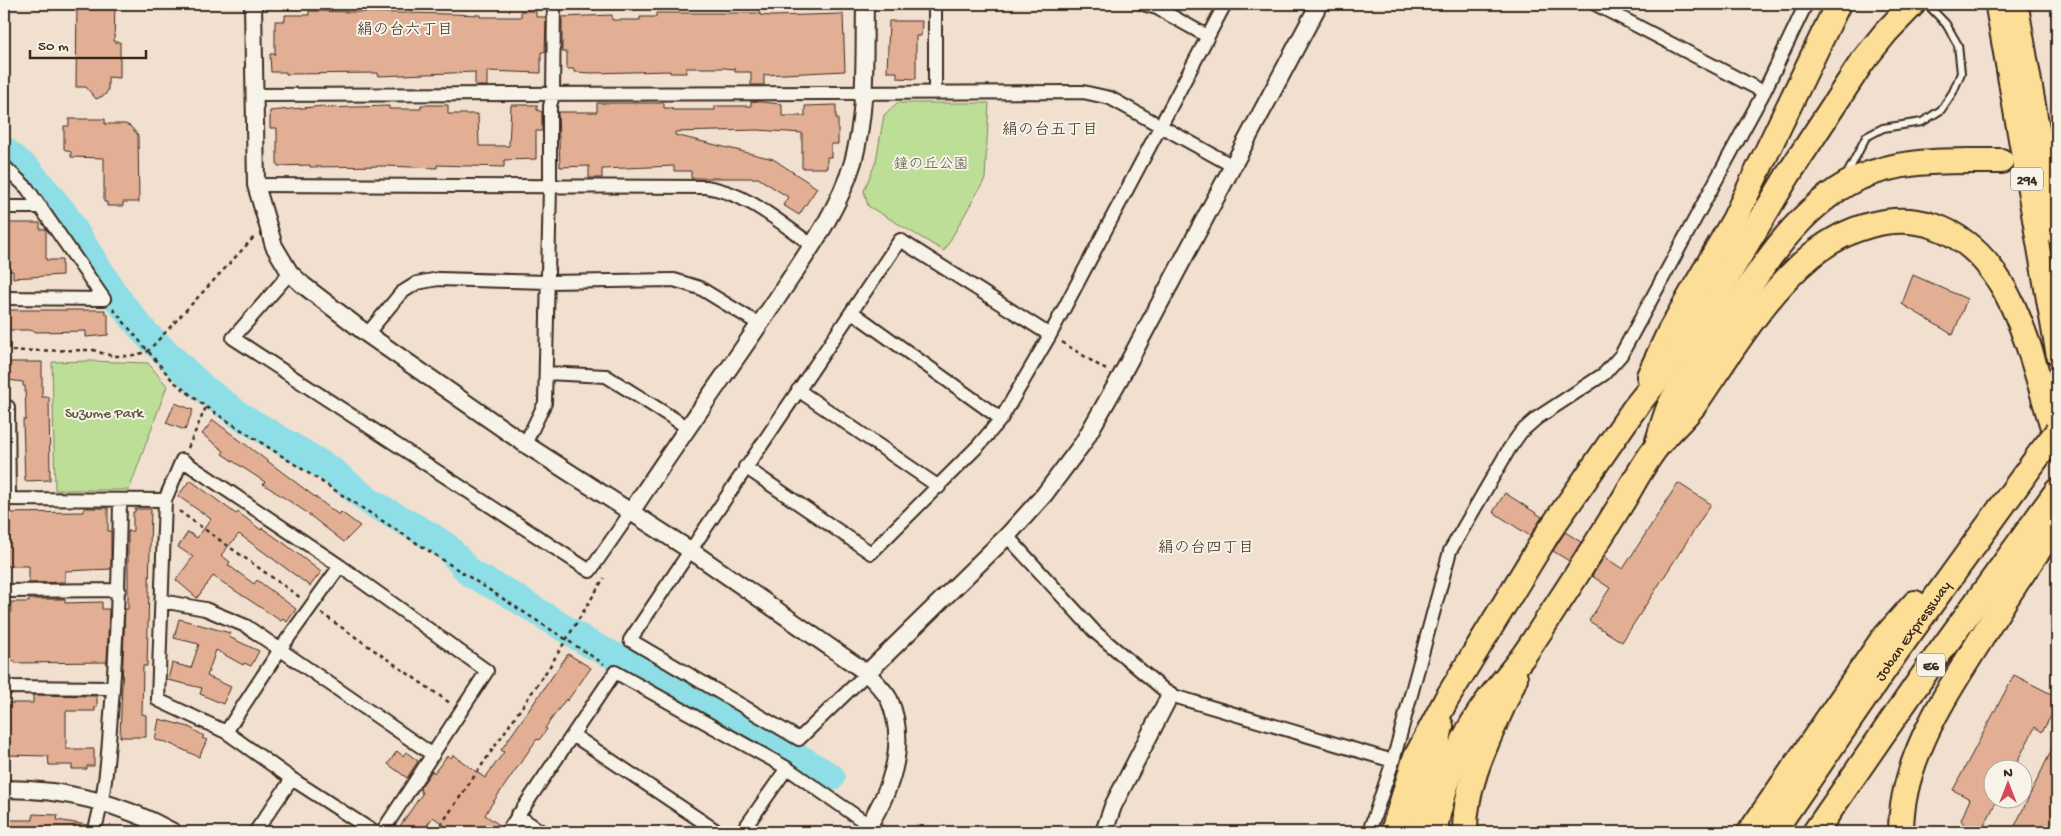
<svg xmlns="http://www.w3.org/2000/svg" width="2061" height="836" viewBox="0 0 2061 836" font-family="'Gochi Hand','Klee One',sans-serif">
<rect width="100%" height="100%" fill="#f1dfcf"/>
<filter id="ink" filterUnits="userSpaceOnUse"><feTurbulence type="fractalNoise" baseFrequency=".02" numOctaves="2"/><feDisplacementMap in="SourceGraphic" scale="10" xChannelSelector="R" yChannelSelector="G"/><feConvolveMatrix kernelMatrix="1 2 1 2 8 2 1 2 1" color-interpolation-filters="sRGB"/></filter>
<g filter="url(#ink)">
<!-- green -->
<path fill="#bcde97" stroke="#7c845a" d="M897,103H989L985,179L944,251L868,206L864,191L876,161L884,115Z
M90,361L148,363L167,386L129,490H55L52,362Z"/>
<g fill="none" stroke-linecap="round" stroke-linejoin="round">
<!-- river -->
<path stroke="#8ddee6" stroke-width="28" d="M4,150L28,170L62,211L116,297L146,334L203,388L239,415L331,470L370,502L434,538L447,547L471,574L508,593L588,643L702,700L831,777"/>
</g>
<!-- building -->
<path fill="#e2af94" stroke="#3b2a1e" d="M77,4H115L114,42H120V78L108,77V90L105,95L96,99L86,87H76Z
M309,11L450,14L480,15V17H521V11H536V17H546L545,52H541V73L487,71V86H475V72L378,76V73L286,74V72H271L270,54H275V21H285V15H309Z
M656,13H760V15L772,16L843,14L845,71L764,75V85H751V72H735V69L724,68H686V73H670V71L592,73L574,72V69H567V52H562V17L612,15V20H640V17H656Z
M889,21H922L921,36H916V79L897,78V72H887Z
M751,101L782,104V116H805V106L836,105V118H838V144H831V157H827V168H802V133L758,130L675,132V135L773,159L817,188L799,215L783,205L788,197L758,178H691V171H674V166L602,169V178H589V166L560,167L558,112H597V103H664V108H672V110H715V106H751Z
M421,105H448V114H478L479,146H509L511,105H537V110L542,112V131H536V159L504,160V167L437,165V168L385,166L310,167V165L278,166L277,164V128H270V111L324,106V108L389,106V109H421Z
M69,119H105V124H125L130,126L138,135L139,202H123V206H107V202H104V158L71,157V152L64,149V126H69Z
M4,223H40V229H46V260H62V275L13,278V271H9V238H4Z
M1913,275L1967,299L1953,335L1902,304Z
M6,310H105V314H108V335L86,337V331L37,332L29,330H6L4,328Z
M8,362H42V397H49L50,480L25,481L23,420H26L25,386H23V382L8,380Z
M175,403L193,410L185,430L166,423Z
M213,420L339,515L341,512L360,526L344,542L303,510L263,484L265,482L222,454L224,451L202,434Z
M190,480L236,514L238,512L261,530L262,528L285,544L321,572L310,586L239,534L221,555L230,562L228,565L254,584L257,580L296,609L287,622L283,619L281,621L213,576L197,598L176,580L193,557L178,547L188,532L197,538L211,519L178,496Z
M1678,483L1711,504L1622,642L1589,621L1610,588L1592,576L1604,557L1623,569Z
M1505,493L1542,517L1530,536L1493,512Z
M84,508H108V531H111V569L65,571V582L29,583V566H4V513L84,512Z
M135,509H151L147,666H143L142,714L146,715V737H120L125,609H128V531H133V512H135Z
M1565,532L1581,542L1569,561L1553,551Z
M29,599H65V603L102,602V609H109L107,662L15,663V661H4V641H9L8,613H11V602H29Z
M179,619L230,633L229,637L259,651L251,666L244,663L243,665L216,650L207,676L231,687L223,704L200,694L202,688L168,680L172,663L191,668L199,644L174,638Z
M568,654L591,668L567,701L566,699L545,728L547,729L539,740L537,739L489,808L485,815L498,824L493,832H454L433,817L422,832H410L400,826L422,794L420,788L432,771L434,773L447,756L451,758L453,755L485,778L504,752L501,750Z
M2014,675L2057,697V705L2042,732L2035,727L2014,768H1994V798H1998L1981,832H1970L1961,820L1970,799L1953,790Z
M33,695L97,696V707H95V711H66V749H94V766H87V769H72V765H49L48,756L4,755V703H33Z
M159,719L189,727L204,736L202,738L207,740L199,757L166,742L155,740Z
M2057,739V832H2012Z
M397,751L403,756L406,752L418,761L407,778L388,764Z
M33,814L58,815L57,820L87,825L86,832H4V820H33Z"/>
<g fill="none" stroke-linecap="round" stroke-linejoin="round">
<defs>
<path id="service" d="M1845,178L1866,137L1883,128L1922,122L1941,110L1953,92L1961,73L1958,45L1946,24L1927,4"/>
<path id="minor" d="M1143,4L1157,8L1207,36
M1595,4L1764,92
M935,93V4
M254,95L1083,92L1110,98L1233,166
M4,166L27,188L104,299
M256,185L706,187C747,193 779,222 812,245
M4,207H41
M290,273L233,338L590,571L631,512
M4,298L104,299
M852,312L1001,419
M367,334L401,293L417,283L438,279L548,282L674,280L700,288L759,324
M546,373L606,376L687,427
M798,390L939,487
M4,407H8L9,499
M525,444L545,403L550,187V106L553,95L554,4
M745,467L871,553L978,446L1001,419L1050,335L1225,4
M4,499L165,500
M1007,536L1095,632L1170,695L1393,761
M4,591L119,590
M162,601L205,609L246,626L433,755
M867,673L799,739L630,640L900,240L1050,335
M4,687L113,688
M226,732L281,648L340,566
M573,735L718,832
M517,815L542,832
M94,832C106,793 108,755 111,715C117,644 119,572 120,501
M255,832L292,779
M374,832L292,779L226,732L158,700L165,500L182,460L340,566L487,671L382,832
M507,832L615,672L787,768L879,832
M742,832L787,768
M1369,832L1393,761L1450,551L1509,449L1521,432L1537,418L1604,374L1621,355L1764,92L1806,4"/>
<path id="tertiary" d="M253,4L256,185L274,246L290,273L303,285L367,334L525,444L690,550L867,673C873,680 884,690 889,699C909,745 890,794 864,832
M631,512C678,440 728,371 776,300C805,256 838,212 853,162C867,111 864,56 865,4
M867,673L1007,536L1044,495L1083,443L1120,378L1319,4
M4,789C63,789 121,803 173,832
M1104,832L1113,806L1170,695"/>
<path id="trunk" d="M1996,4L2057,354
M2017,4L2057,235"/>
<g id="motorway">
<path d="M1649,376L1670,331L1734,220L1838,4"/>
<path d="M1658,441C1662,429 1665,416 1670,405C1677,389 1691,375 1700,361C1743,299 1786,213 1856,179C1902,158 1952,161 2001,161"/>
<path d="M1393,832L1415,759L1446,700L1548,533L1634,409L1689,340L1788,175L1862,62L1886,32L1913,4"/>
<path d="M1418,832L1441,726"/>
<path d="M1434,832C1441,797 1452,762 1469,730C1484,702 1505,680 1524,655C1535,639 1546,622 1557,605C1579,572 1600,538 1621,504C1632,486 1642,466 1655,449C1667,433 1683,420 1695,404C1730,353 1764,295 1812,255C1846,228 1891,212 1934,226C2018,255 2031,366 2057,439"/>
<path d="M1465,832C1464,778 1495,727 1515,678"/>
<path d="M1750,832L1882,640L1915,603"/>
<path id="s1" d="M1773,832L1897,651L2039,455"/>
<path d="M1815,832L1927,670L2057,491"/>
<path d="M1901,832C1901,762 1943,699 1979,642C2003,602 2029,562 2057,525"/>
</g>
</defs>
<!-- service casing -->
<use href="#service" stroke="#3b2a1e" stroke-width="10"/>
<!-- minor casing -->
<use href="#minor" stroke="#3b2a1e" stroke-width="16"/>
<!-- tertiary casing -->
<use href="#tertiary" stroke="#3b2a1e" stroke-width="20"/>
<!-- trunk casing -->
<use href="#trunk" stroke="#3b2a1e" stroke-width="25"/>
<!-- motorway casing -->
<use href="#motorway" stroke="#3b2a1e" stroke-width="28"/>
<!-- path -->
<path stroke="#3b2a1e" stroke-width="2.5" stroke-dasharray="4 4" stroke-linecap="butt" d="M113,309L173,381L206,407L604,664
M1062,342L1106,370
M4,351L94,350C111,358 131,358 148,351L255,236
M188,448L206,407
M179,511L301,598
M321,613L450,703
M436,832L550,666L604,578"/>
<!-- service -->
<use href="#service" stroke="#f7f3e8" stroke-width="6"/>
<!-- minor -->
<use href="#minor" stroke="#f7f3e8" stroke-width="12"/>
<!-- tertiary -->
<use href="#tertiary" stroke="#f7f3e8" stroke-width="16"/>
<!-- trunk -->
<use href="#trunk" stroke="#fdde96" stroke-width="21"/>
<!-- motorway -->
<use href="#motorway" stroke="#fdde96" stroke-width="24"/>
<defs>
<path id="motorway-bridge" d="M2039,455L2057,432"/>
</defs>
<!-- motorway-bridge casing -->
<use href="#motorway-bridge" stroke="#3b2a1e" stroke-width="28" stroke-linecap="butt"/>
<!-- motorway-bridge -->
<use href="#motorway-bridge" stroke="#fdde96" stroke-width="24"/>
</g>
</g>
<g text-anchor="middle" stroke-width="4" stroke-linejoin="round" paint-order="stroke">
<!-- shield labels -->
<g fill="#f7f3e8" stroke="#73665b" stroke-width="1">
<rect x="2011" y="167.5" width="32" height="23" rx="4"/>
<rect x="1917" y="653.5" width="28" height="23" rx="4"/>
</g>
<g font-size="14" font-weight="bold" fill="#3b2a1e">
<text x="2027" y="184">294</text>
<text x="1931" y="670">E6</text>
</g>
<!-- park labels -->
<g font-size="15" fill="#5b573c" stroke="#f7f3e8">
<text x="931" y="168">鐘の丘公園</text>
<text x="104" y="417">Suzume Park</text>
</g>
<!-- street labels -->
<g font-size="15" fill="#3b2a1e" stroke="#f7f3e8">
<text dy="5" stroke="none"><textPath href="#s1" startOffset="245">Joban Expressway</textPath></text>
</g>
<!-- neighbourhood labels -->
<g font-size="16" fill="#3b2a1e" stroke="#f7f3e8">
<text x="405" y="34">絹の台六丁目</text>
<text x="1050" y="134">絹の台五丁目</text>
<text x="1206" y="552">絹の台四丁目</text>
</g>
</g>
<!-- margin -->
<rect width="2061" height="836" fill="none" stroke="#f7f3e8" stroke-width="20"/>
<rect x="10" y="10" width="2041" height="816" fill="none" stroke="#3b2a1e" stroke-width="2" filter="url(#ink)"/>
<!-- north arrow -->
<g transform="translate(2008 784)"><circle r="24" fill="#f7f3e8" stroke="#aca397"/>
<path d="M0-4L9 19L0 12L-9 19Z" fill="#d1495b"/>
<text y="-8" font-size="14" font-weight="bold" text-anchor="middle" fill="#3b2a1e">N</text>
</g>
<!-- scale -->
<path d="M30 50v8h116v-8" fill="none" stroke="#3b2a1e" stroke-width="2.5"/>
<text x="38" y="50" font-size="15" fill="#3b2a1e" stroke="#f7f3e8" stroke-width="4" paint-order="stroke">50 m</text>
</svg>
